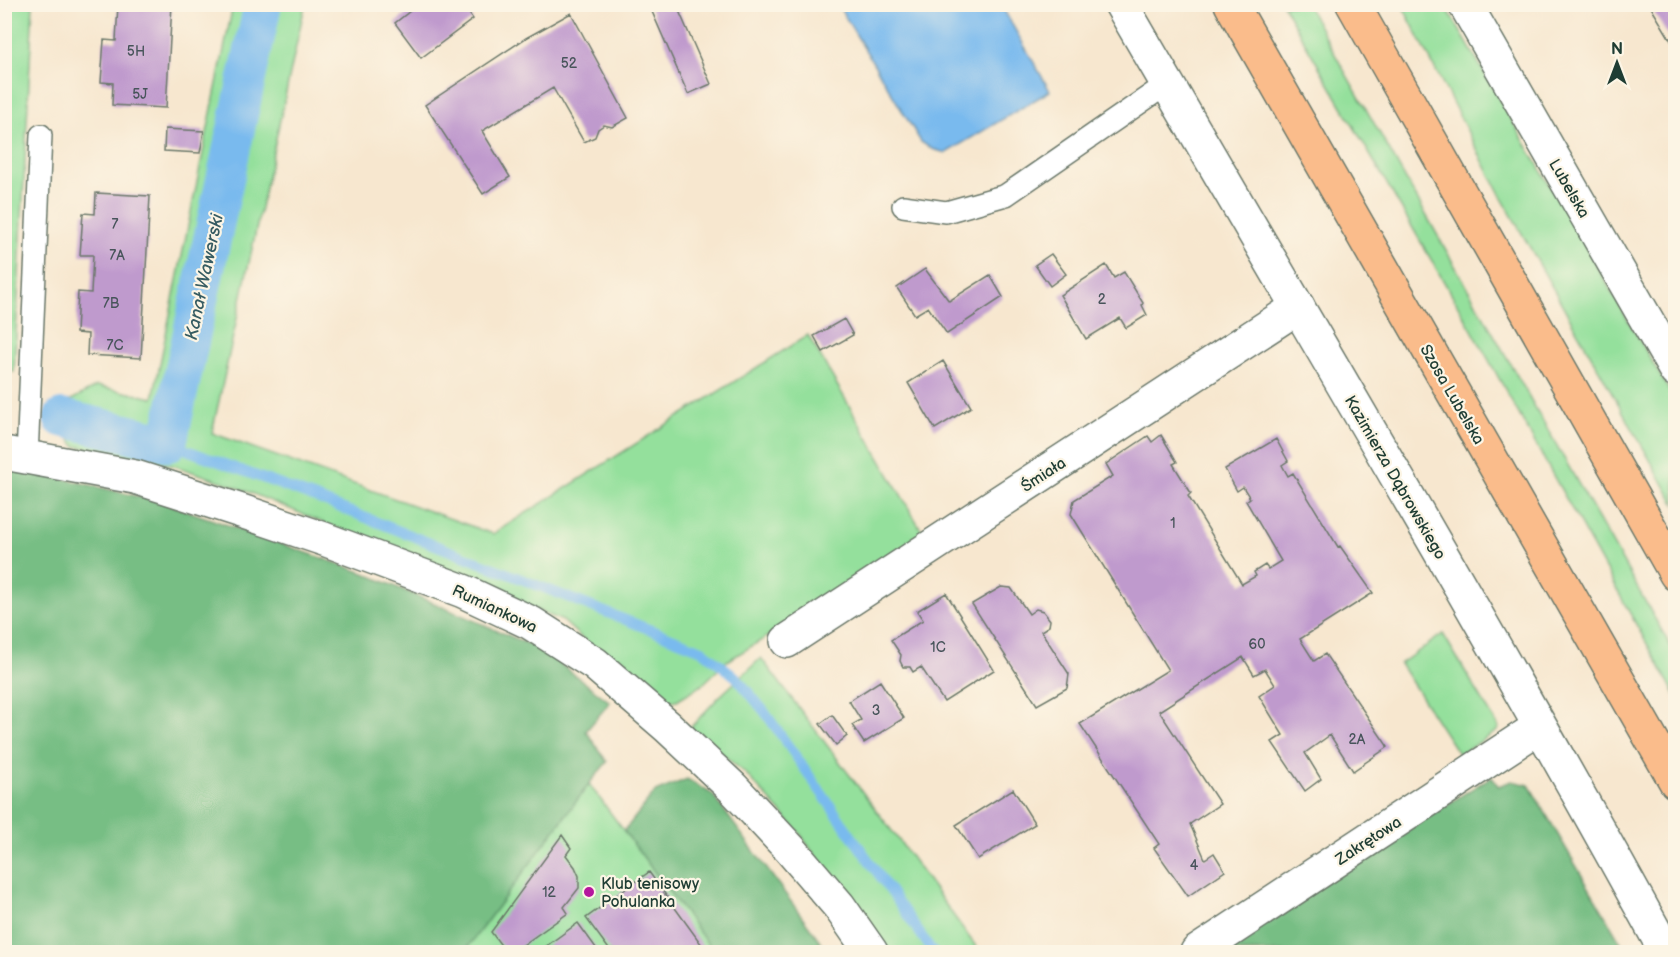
<svg xmlns="http://www.w3.org/2000/svg" width="1680" height="957" viewBox="0 0 1680 957" font-family="'Balsamiq Sans',sans-serif">
<rect width="100%" height="100%" fill="#fcf5e5"/>
<filter id="ink" filterUnits="userSpaceOnUse"><feTurbulence type="fractalNoise" baseFrequency=".0167" numOctaves="2"/><feDisplacementMap in="SourceGraphic" scale="12" xChannelSelector="R" yChannelSelector="G"/><feConvolveMatrix kernelMatrix="1 2 1 2 8 2 1 2 1" color-interpolation-filters="sRGB"/></filter>
<filter id="wash" filterUnits="userSpaceOnUse"><feTurbulence type="fractalNoise" baseFrequency=".008" numOctaves="4" result="noise"/><feDisplacementMap in="SourceGraphic" scale="24" xChannelSelector="R" yChannelSelector="G"/><feGaussianBlur stdDeviation="1.35" result="paint"/><feColorMatrix in="noise" values="0 0 0 0 0 0 0 0 0 0 0 0 0 0 0 0 0 1.4 0 .05"/><feComposite in="paint" operator="in"/></filter>
<g filter="url(#wash)">
<rect width="100%" height="100%" fill="#f7e7cf"/>
<!-- green -->
<path fill="#94e09c" stroke="#5a8e68" stroke-width="1.5" d="M5,4L33,5L14,372L4,371Z
M233,5H305L212,433L493,534L808,335L925,536L815,608L727,661L702,685L677,700L655,704L563,621L229,484L175,466L75,446L61,427L62,405L97,386L153,398Z
M1283,5H1307L1675,654V694L1472,330Z
M1402,5H1445L1675,401V504L1503,200Z
M1443,634L1499,728L1496,732L1459,755L1400,664Z
M761,658L898,839L980,952H883L798,831L745,773L690,728L719,697Z
M589,784L714,952H464Z"/>
<!-- forest -->
<path fill="#77be84" stroke="#4b7e5c" stroke-width="1.5" d="M10,466L165,503L364,573L542,650L610,702L586,731L607,762L589,784L464,952H5L4,596Z
M1492,776L1498,786L1512,781L1529,785L1623,946L1613,952H1215Z
M687,779L712,794L828,952H714L624,831L655,792Z"/>
<!-- water -->
<path fill="#79baee" stroke="#4c7c91" stroke-width="1.5" d="M838,5H1001L1050,91L946,153L932,149L921,142Z"/>
<g fill="none" stroke-linecap="round" stroke-linejoin="round">
<!-- stream -->
<path stroke="#79baee" stroke-width="10" d="M168,443L313,497L702,650L736,677L764,711L933,952"/>
<!-- canal -->
<path stroke="#79baee" stroke-width="38" d="M62,418L168,443L263,4"/>
</g>
<g id="blocks">
<!-- building -->
<path fill="#bf9acd" d="M118,4H172L166,108L112,105L113,83L101,82L104,40L116,41Z
M419,4H462L473,19L421,58L395,23Z
M656,4H676L711,84L688,94L650,7Z
M1649,4H1676V49Z
M571,13L628,118L612,127L604,125L598,129L595,137L584,142L553,88L482,131L510,177L483,194L425,105L526,38Z
M165,129L204,131L200,153L164,151Z
M96,193L150,196L141,358L87,355L88,334L76,333L78,292L91,293L93,255H80L83,213L95,214Z
M1051,254L1066,274L1050,286L1035,265Z
M1106,265L1114,278L1124,272L1143,303L1142,305L1147,315L1126,328L1120,318L1086,339L1060,295Z
M925,269L949,301L990,275L1003,297L947,334L928,307L915,315L897,288Z
M844,319L853,335L823,352L814,336Z
M943,361L971,407L935,429L908,383Z
M1161,435L1177,462L1173,464L1191,493L1188,496L1242,584L1256,576L1254,572L1265,565L1268,569L1281,561L1246,501L1250,498L1243,487L1237,491L1225,469L1276,439L1288,461L1282,465L1288,476L1293,473L1338,547L1340,546L1373,593L1300,639L1314,661L1325,654L1388,747L1353,771L1330,735L1305,753L1321,779L1305,791L1272,742L1283,735L1259,696L1275,685L1265,669L1254,675L1243,657L1159,711L1220,804L1190,824L1205,859L1214,853L1225,871L1188,896L1154,848L1159,844L1080,724L1168,670L1071,514L1074,500L1113,476L1106,464L1148,436L1152,442Z
M1001,587L1011,588L1029,614L1036,609L1043,611L1050,620L1049,626L1041,631L1069,674L1067,688L1037,705L972,604Z
M946,593L994,670L944,702L921,667L913,672L910,667H903L900,661L901,655L891,640L923,620L917,611Z
M880,681L904,718L864,743L852,725L861,720L849,701Z
M832,715L847,736L836,745L820,724Z
M1013,789L1035,824L978,859L956,825Z
M562,835L571,848L566,855L575,867L579,876V888L564,907L568,913L513,952H506L491,932Z
M649,872L707,952H611L586,918Z
M578,923L599,952H538Z"/>
</g>
</g>
<g filter="url(#ink)">
<use href="#blocks" fill-opacity="0" stroke="#6b786a" stroke-width="1.5"/>
<g fill="none" stroke-linecap="round" stroke-linejoin="round">
<defs>
<path id="service" d="M903,206L946,212L1006,195L1167,84
M27,457L41,135"/>
<path id="minor" d="M4,453L135,477L238,510L324,539L463,591L531,623L595,664L668,727L733,788L790,849L839,906L871,952
M787,641L1298,307
M1197,952L1539,727"/>
<path id="tertiary" d="M1121,4C1304,320 1491,632 1666,952
M1465,4L1676,371"/>
<path id="motorway" d="M1231,4L1676,782
M1353,4L1676,574"/>
</defs>
<!-- service casing -->
<use href="#service" stroke="#6b786a" stroke-width="24"/>
<!-- minor casing -->
<use href="#minor" stroke="#6b786a" stroke-width="36"/>
<!-- tertiary casing -->
<use href="#tertiary" stroke="#6b786a" stroke-width="36"/>
<!-- motorway casing -->
<use href="#motorway" stroke="#6b786a" stroke-width="36"/>
<!-- service -->
<use href="#service" stroke="#fff" stroke-width="21"/>
<!-- minor -->
<use href="#minor" stroke="#fff" stroke-width="33"/>
<!-- tertiary -->
<use href="#tertiary" stroke="#fff" stroke-width="33"/>
<!-- motorway -->
<use href="#motorway" stroke="#fabc8b" stroke-width="33"/>
</g>
</g>
<!-- markers -->
<circle fill="#b5179e" stroke="#fcf5e5" stroke-width="2" cx="589" cy="892" r="6"/>
<g text-anchor="middle" stroke-width="4.5" stroke-linejoin="round" paint-order="stroke">
<!-- number labels -->
<g font-size="14" fill="#47545a">
<text x="136" y="56">5H</text>
<text x="569" y="68">52</text>
<text x="140" y="99">5J</text>
<text x="115" y="229">7</text>
<text x="117" y="260">7A</text>
<text x="1102" y="304">2</text>
<text x="111" y="308">7B</text>
<text x="115" y="350">7C</text>
<text x="1173" y="528">1</text>
<text x="1257" y="649">60</text>
<text x="938" y="652">1C</text>
<text x="876" y="715">3</text>
<text x="1357" y="744">2A</text>
<text x="1194" y="870">4</text>
<text x="549" y="897">12</text>
</g>
<!-- street labels -->
<g font-size="16" fill="#1f3d34" stroke="#fcf5e5">
<text transform="translate(1570 188) rotate(60)" y="6">Lubelska</text>
<text transform="translate(1453 394) rotate(60)" y="6">Szosa Lubelska</text>
<text transform="translate(1043 474) rotate(-33)" y="6">Śmiała</text>
<text transform="translate(1396 477) rotate(60)" y="6">Kazimierza Dąbrowskiego</text>
<text transform="translate(495 608) rotate(25)" y="6">Rumiankowa</text>
<text transform="translate(1368 840) rotate(-33)" y="6">Zakrętowa</text>
</g>
<!-- poi labels -->
<g font-size="16" fill="#1f3d34" stroke="#fcf5e5" text-anchor="start">
<text x="601" y="889">Klub tenisowy<tspan x="601" dy="18">Pohulanka</tspan></text>
</g>
<!-- water labels -->
<g font-size="18" font-style="italic" fill="#365c62" stroke="#fcf5e5">
<text transform="translate(204 277) rotate(-78)" y="6">Kanał Wawerski</text>
</g>
</g>
<!-- margin -->
<rect width="1680" height="957" fill="none" stroke="#fcf5e5" stroke-width="24"/>
<!-- north arrow -->
<g transform="translate(1617 63)" stroke="#fcf5e5" stroke-width="4.5" paint-order="stroke">
<path d="M0-4.5L10 22L0 15L-10 22Z" fill="#1f3d34"/>
<text y="-9" font-size="16" font-weight="bold" text-anchor="middle" fill="#1f3d34">N</text>
</g>
</svg>
